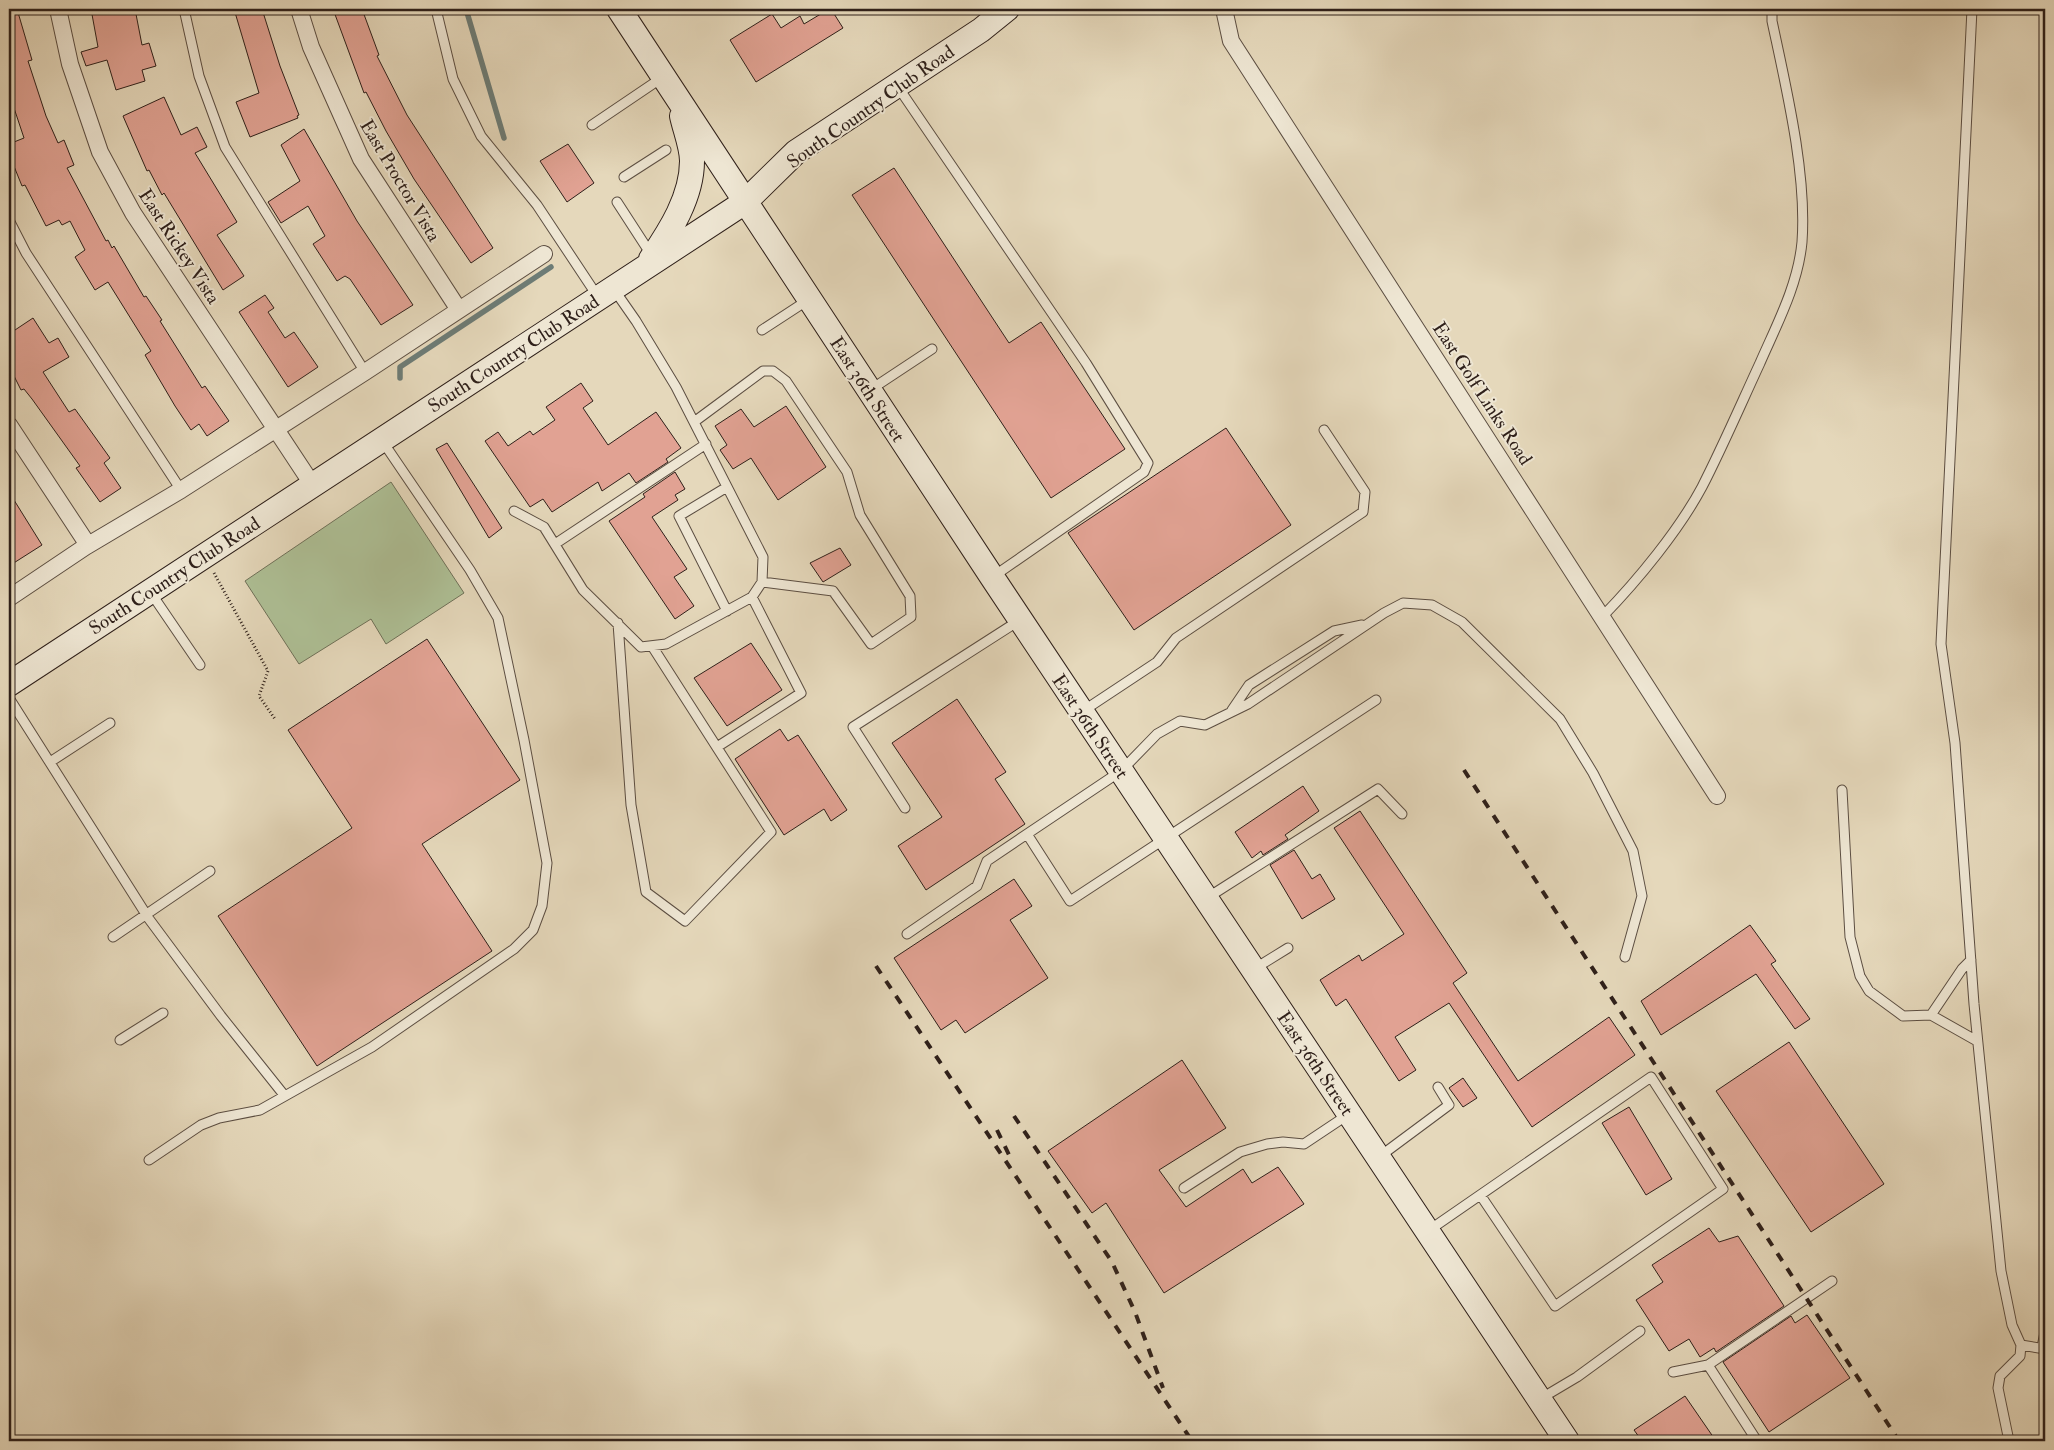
<svg xmlns="http://www.w3.org/2000/svg" width="2054" height="1450" viewBox="0 0 2054 1450" font-family="'IM FELL Double Pica',serif">
<rect width="100%" height="100%" fill="#e5d8bb"/>
<filter id="stains"><feTurbulence type="fractalNoise" baseFrequency=".004" numOctaves="4"/><feColorMatrix values="0 0 0 0 .2 0 0 0 0 .09 0 0 0 0 .02 0 0 0 .5 -.17"/></filter>
<radialGradient id="worn" r=".72"><stop offset=".6" stop-color="#630" stop-opacity="0"/><stop offset="1" stop-color="#630" stop-opacity=".3"/></radialGradient>
<!-- green -->
<path fill="#aec096" stroke="#6e7058" d="M391,482L464,593L386,644L371,619L299,664L245,581Z"/>
<g fill="none" stroke-linecap="round" stroke-linejoin="round">
<!-- stream -->
<path stroke="#6d7c76" stroke-width="5.5" d="M466,9L504,138
M400,378V367L551,267"/>
</g>
<!-- building -->
<path fill="#e1a293" stroke="#2f201a" d="M9,9H17L32,60L28,61L46,116L58,143L64,140L74,165L67,168L106,241L108,240L112,248L114,246L144,297L146,296L162,320L160,321L202,388L205,386L229,421L207,436L199,424L191,430L175,406L145,355L151,351L108,282L95,290L75,257L85,250L70,221L62,225L59,220L46,226L25,185L22,186L9,154V144L24,138L9,93Z
M91,9H135L142,45L149,43L156,66L142,70L145,81L116,90L107,60L86,66L81,52L98,47Z
M234,9H262L280,66L299,115L297,116L298,118L250,137L236,102L259,93Z
M333,9H362L379,55L377,56L407,115L493,248L471,263L414,179L386,131L366,92L364,93Z
M829,9H831L843,28L756,82L730,40L772,14L781,28L800,16L804,24Z
M164,97L181,135L197,127L207,147L195,153L237,222L217,235L244,276L223,290L164,193L162,195L149,170L147,171L123,116Z
M304,129L357,221L413,305L381,325L350,279L345,276L337,281L313,244L325,236L308,206L281,223L268,202L300,181L281,145Z
M568,144L594,183L567,202L540,161Z
M894,168L1009,343L1041,322L1125,449L1051,498L852,195Z
M265,295L274,308L268,312L285,338L294,332L318,367L288,387L239,312Z
M33,318L49,343L58,338L69,357L43,372L69,412L75,409L110,458L104,463L121,488L100,502L76,468L80,466L32,399L24,389L21,390L9,366V334Z
M581,383L593,401L583,408L608,445L656,412L681,448L666,459L668,462L636,483L629,473L602,491L598,482L552,512L543,499L530,507L485,441L498,432L508,446L530,431L533,435L555,420L546,407Z
M786,406L826,467L778,500L751,458L733,469L720,450L727,445L715,426L741,409L754,427Z
M1226,428L1291,525L1134,630L1068,533Z
M447,443L502,528L489,538L436,449Z
M675,472L685,489L675,495L678,500L652,517L687,569L674,577L694,606L675,619L609,521L645,497L643,494Z
M9,492L42,545L9,566Z
M840,548L851,565L823,582L810,563Z
M427,639L520,780L422,844L492,951L317,1066L218,916L352,828L288,730Z
M751,643L782,690L727,726L694,678Z
M957,699L1006,772L995,779L1025,824L926,890L898,846L942,817L892,743Z
M780,729L788,741L798,735L847,810L831,821L824,809L784,835L735,759Z
M1303,786L1319,811L1285,835L1288,839L1263,855L1261,851L1252,858L1235,832Z
M1360,811L1467,973L1453,983L1518,1081L1609,1017L1635,1055L1532,1127L1449,1003L1395,1037L1416,1070L1399,1081L1346,999L1336,1006L1320,980L1359,955L1362,961L1404,934L1334,828Z
M1294,850L1312,879L1320,874L1335,899L1302,919L1270,865Z
M1014,879L1032,906L1010,920L1048,978L965,1033L956,1020L941,1030L894,958Z
M1750,925L1776,961L1771,964L1810,1019L1795,1029L1756,974L1661,1035L1641,1001Z
M1789,1042L1884,1184L1811,1232L1716,1091Z
M1182,1060L1226,1128L1159,1170L1186,1207L1243,1169L1252,1183L1278,1167L1304,1204L1164,1293L1106,1203L1092,1213L1048,1151Z
M1463,1078L1477,1098L1463,1107L1449,1088Z
M1629,1107L1672,1179L1646,1195L1602,1123Z
M1709,1228L1719,1242L1738,1236L1784,1306L1716,1352L1714,1348L1700,1357L1689,1339L1669,1351L1636,1300L1663,1282L1652,1265Z
M1807,1315L1850,1378L1769,1432L1723,1362L1791,1316L1795,1323Z
M1685,1396L1716,1441H1642L1634,1430Z"/>
<g fill="none" stroke-linecap="round" stroke-linejoin="round">
<defs>
<path id="lane" d="M184,9L199,76L225,147L365,372
M436,9L453,79L481,136L537,205L598,297
M1972,9L1941,644L1955,743L1974,1004L2001,1271L2012,1325L2021,1345L2020,1356L2000,1376L1998,1388L2009,1441
M898,87L1086,363L1148,463L1144,472L994,576
M592,125L663,77
M624,177L666,150
M617,202L652,256
M9,220L26,253L181,490
M762,330L808,300
M870,390L932,349
M694,422L763,371H773L786,381L847,472L860,515L910,596L911,617L871,644L833,591L762,582
M514,511L544,527L583,590L641,647L666,644L752,597L762,582L763,557L676,387L636,321L613,288
M555,544L706,444
M151,593L200,665
M727,611L679,516L727,487
M1603,616C1638,580 1679,530 1702,487C1723,446 1741,404 1760,363C1777,324 1798,285 1802,242C1807,174 1786,87 1772,21V9
M618,623L631,805L646,892L685,921L771,832L652,646
M9,698L149,919L221,1016L284,1095
M1376,700L1070,901L1027,834L1121,771L1157,734L1180,721L1205,725L1248,704L1384,613L1403,603L1432,605L1462,622L1560,719L1593,773L1633,851L1642,896L1625,957
M1232,710L1249,685L1334,631L1362,625
M1083,711L1157,662L1176,638L1363,512L1365,492L1324,430
M717,747L801,693L752,597
M50,762L110,723
M1842,790L1850,937L1860,976L1869,991L1903,1016L1931,1015L1977,1041
M905,808L853,727L1020,620
M1207,898L1378,789L1402,814
M907,934L977,886L987,861L1027,834
M113,937L210,871
M1254,969L1288,948
M1931,1015L1962,969L1971,960
M120,1040L163,1013
M1379,1157L1449,1105L1438,1087
M149,1160L201,1125L219,1118L260,1110L372,1047L514,949L533,930L542,906L547,863L524,740L498,618L470,570L383,442
M1184,1188L1240,1152L1267,1144L1283,1142L1304,1144L1349,1114
M1428,1231L1651,1077L1723,1189L1555,1306L1481,1196
M2021,1345L2045,1349
M2042,1347L2045,1332
M1673,1372L1708,1365
M1540,1399L1577,1377L1640,1331
M1757,1441L1708,1365L1832,1281"/>
<path id="street" d="M58,9L70,64L100,152L133,213L312,484
M299,9L311,47L361,159L459,310
M1224,9L1231,41L1717,796
M9,425L88,545
M9,598L85,547L181,490L365,372L544,254"/>
<path id="secondary" d="M619,9L992,577L1567,1441
M651,259C670,231 692,197 692,161C692,147 685,130 682,116
M9,684L745,202L796,152L981,30L1007,9"/>
</defs>
<!-- lane casing -->
<use href="#lane" stroke="#5c4e42" stroke-width="11"/>
<!-- street casing -->
<use href="#street" stroke="#5c4e42" stroke-width="18"/>
<!-- secondary casing -->
<use href="#secondary" stroke="#2f201a" stroke-width="26"/>
<!-- path -->
<path stroke="#2f201a" stroke-width="3" stroke-dasharray="1 2.5" stroke-linecap="butt" d="M214,573L268,671L259,696L275,719"/>
<!-- lane -->
<use href="#lane" stroke="#eee6d3" stroke-width="9"/>
<!-- street -->
<use href="#street" stroke="#eee6d3" stroke-width="16"/>
<!-- secondary -->
<use href="#secondary" stroke="#eee6d3" stroke-width="24"/>
<!-- rail -->
<path stroke="#2f201a" stroke-width="4" stroke-dasharray="9 9" stroke-linecap="butt" d="M1464,770L1899,1441
M876,966L1192,1441
M1014,1116L1112,1262L1135,1312L1163,1388
M997,1130L1012,1161"/>
</g>
<g text-anchor="middle" stroke-width="4" stroke-linejoin="round" paint-order="stroke">
<!-- street labels -->
<g font-size="19" fill="#2f201a" stroke="#eee6d3">
<text transform="translate(870 106) rotate(-35)" y="7">South Country Club Road</text>
<text transform="translate(401 180) rotate(59)" y="7">East Proctor Vista</text>
<text transform="translate(180 246) rotate(57)" y="7">East Rickey Vista</text>
<text transform="translate(513 353) rotate(-33)" y="7">South Country Club Road</text>
<text transform="translate(868 389) rotate(57)" y="7">East 36th Street</text>
<text transform="translate(1483 393) rotate(57)" y="7">East Golf Links Road</text>
<text transform="translate(174 575) rotate(-33)" y="7">South Country Club Road</text>
<text transform="translate(1091 726) rotate(56)" y="7">East 36th Street</text>
<text transform="translate(1316 1063) rotate(56)" y="7">East 36th Street</text>
</g>
</g>
<!-- margin -->
<rect width="2054" height="1450" fill="none" stroke="#e5d8bb" stroke-width="30"/>
<rect x="10" y="10" width="2034" height="1430" fill="none" stroke="#2f201a" stroke-width="2.5"/>
<rect x="15" y="15" width="2024" height="1420" fill="none" stroke="#2f201a"/>
<rect width="100%" height="100%" filter="url(#stains)"/>
<rect width="100%" height="100%" fill="url(#worn)"/>
</svg>
